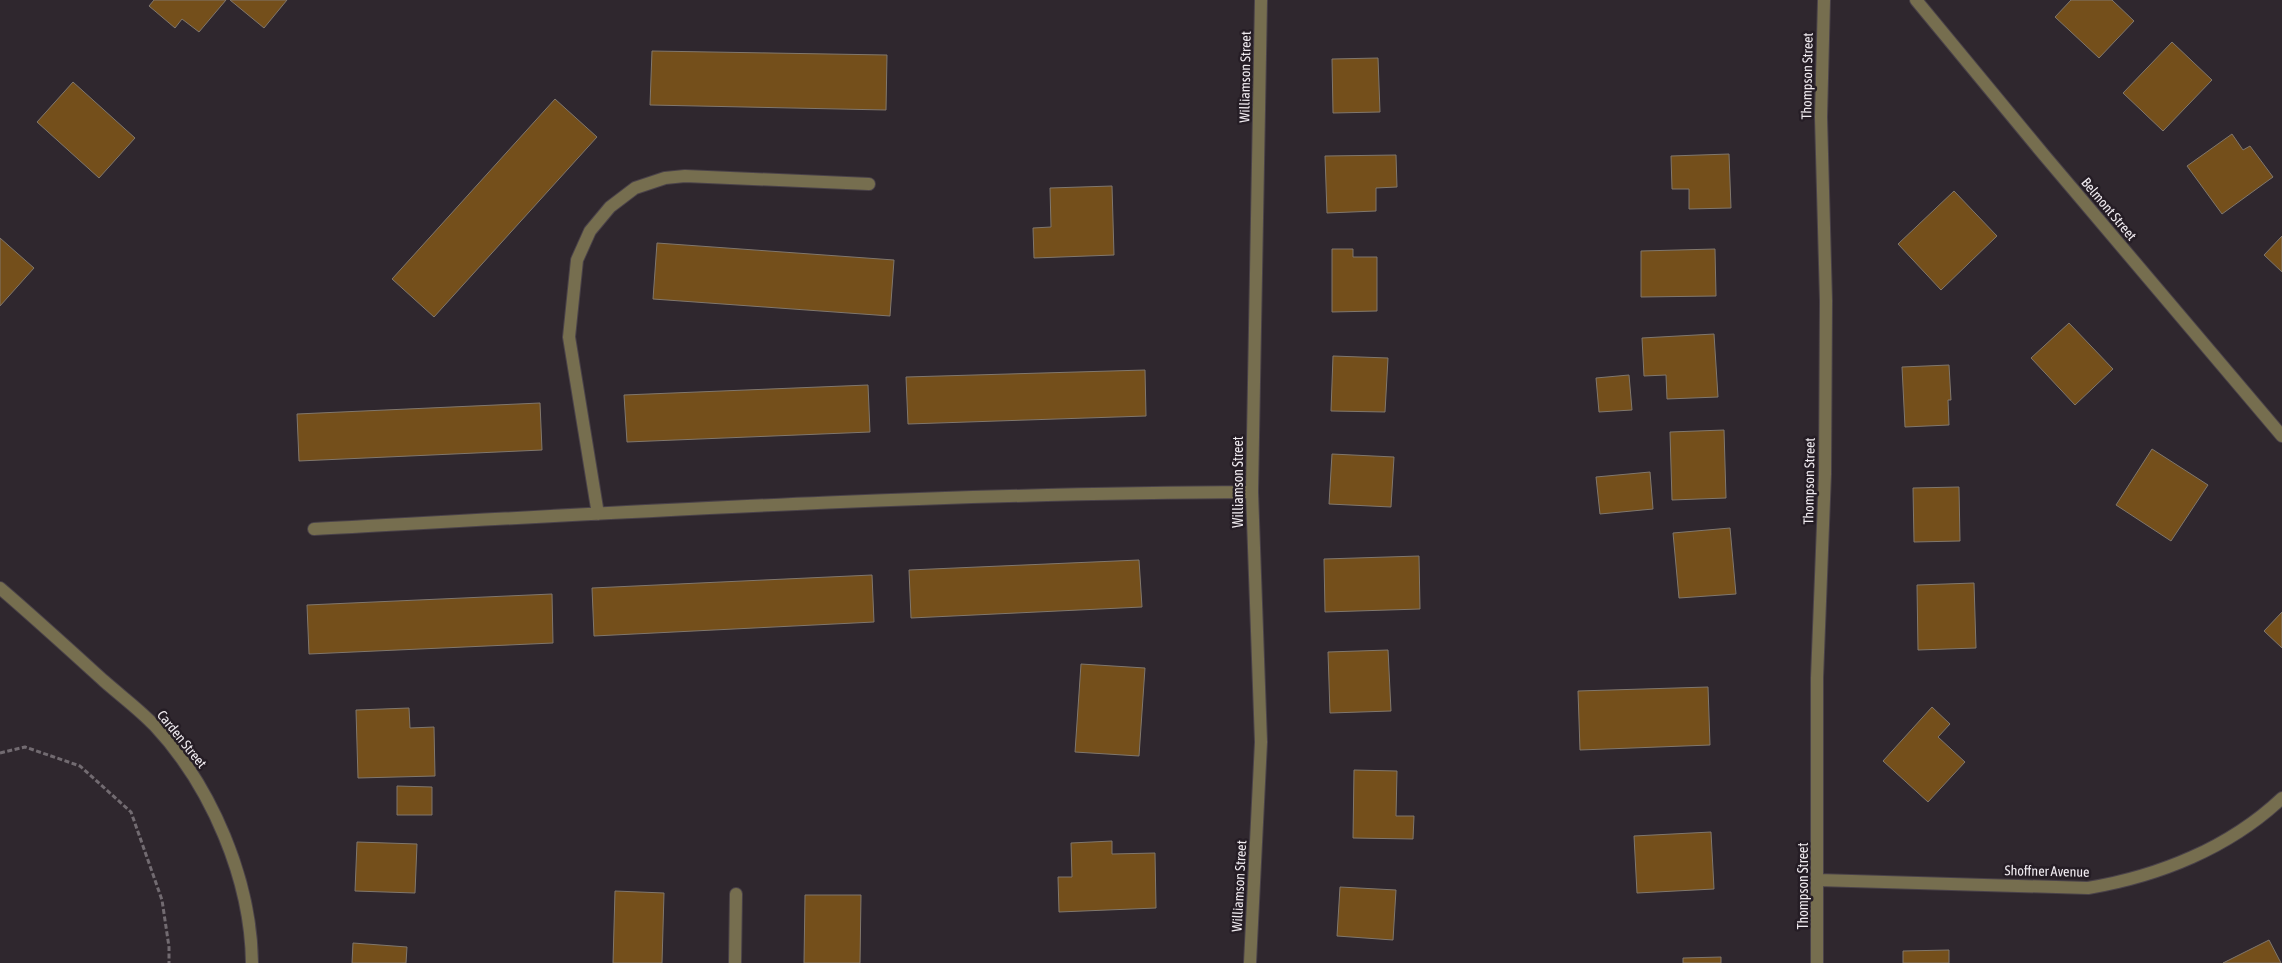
<svg xmlns="http://www.w3.org/2000/svg" width="2282" height="963" viewBox="0 0 2282 963" font-family="'Asap Condensed',sans-serif">
<rect width="100%" height="100%" fill="#2f272e"/>
<!-- building -->
<path fill="#744f1b" stroke="#80776d" d="M154,0H226L199,32L182,19L175,28L149,6Z
M230,0H287L264,28Z
M2071,0H2112L2134,21L2099,58L2055,17Z
M2172,42L2212,80L2163,131L2123,93Z
M652,51L887,55L886,110L650,105Z
M1378,58L1380,112L1333,113L1332,59Z
M73,82L135,138L99,178L37,122Z
M555,99L597,137L434,317L392,279Z
M2232,134L2243,150L2250,146L2273,177L2222,214L2187,166Z
M1729,154L1731,208L1689,209V189H1672L1671,156Z
M1396,155L1397,187L1376,188V211L1327,213L1325,156Z
M1112,186L1114,255L1034,258L1033,228L1051,227L1050,188Z
M1954,191L1997,236L1941,290L1898,244Z
M2282,236V272L2264,255Z
M0,238L34,268L0,306Z
M657,243L894,260L890,316L653,299Z
M1332,249H1353V257H1377V311L1332,312Z
M1715,249L1716,296L1641,297V251Z
M2069,323L2113,369L2075,405L2031,358Z
M1714,334L1718,397L1667,399L1666,375L1644,376L1642,338Z
M1333,356L1388,358L1385,412L1331,411Z
M1949,365L1951,400H1948L1949,425L1905,427L1902,367Z
M1145,370L1146,416L908,424L906,377Z
M1629,375L1632,410L1599,412L1596,378Z
M868,385L870,432L627,442L624,395Z
M540,403L542,450L299,461L297,414Z
M1724,430L1726,498L1672,500L1670,432Z
M2152,449L2208,485L2171,541L2116,505Z
M1332,454L1394,457L1391,507L1329,504Z
M1650,472L1653,509L1600,514L1596,477Z
M1959,487L1960,541L1914,542L1913,488Z
M1730,528L1736,594L1679,598L1673,533Z
M1419,556L1420,609L1325,612L1324,559Z
M1139,560L1142,607L911,618L909,570Z
M872,575L874,622L594,636L592,588Z
M1974,583L1976,648L1918,650L1917,585Z
M552,594L553,643L309,654L307,605Z
M2282,612V648L2264,631Z
M1388,650L1391,711L1330,713L1328,652Z
M1081,664L1145,668L1139,756L1075,752Z
M1708,687L1710,745L1580,750L1578,691Z
M1932,707L1950,724L1938,737L1965,762L1928,802L1883,761Z
M409,708L410,728L434,727L435,776L358,778L356,710Z
M1354,770L1397,771L1396,816H1414L1413,839L1353,838Z
M397,786L432,787V815H397Z
M1711,832L1714,889L1637,893L1634,836Z
M1112,841V854L1155,853L1156,908L1059,912L1058,877H1072L1071,843Z
M357,842L417,844L415,893L355,891Z
M1340,887L1396,890L1393,940L1337,936Z
M615,891L664,893L662,963H613Z
M805,895H861L860,963H804Z
M2269,940L2281,963H2223Z
M353,943L407,947L406,963H352Z
M1949,950V963H1903V951Z
M1721,957V963H1683V958Z"/>
<g fill="none" stroke-linecap="round" stroke-linejoin="round">
<defs>
<path id="minor" d="M1916,0L2044,155L2282,436
M598,514L569,337L577,260L590,231L610,207L635,188L665,178L685,176L869,184
M314,529C626,512 939,493 1252,492
M0,588C35,618 70,650 104,681C121,696 140,710 155,726C212,787 251,880 252,963
M1818,880L2088,888C2159,876 2229,848 2282,798
M735,963L736,894
M1250,963L1261,742L1252,492L1261,0
M1817,963V678L1825,474L1826,301L1821,117L1824,0"/>
</defs>
<!-- minor casing -->
<use href="#minor" stroke="#4a4249" stroke-width="14"/>
<!-- path -->
<path stroke="#726b71" stroke-width="3" stroke-dasharray="5 2.5" stroke-linecap="butt" d="M0,753L25,747L80,766L131,812L162,900L169,947V963"/>
<!-- minor -->
<use href="#minor" stroke="#766e4f" stroke-width="12"/>
</g>
<g text-anchor="middle" stroke-width="5" stroke-linejoin="round" paint-order="stroke">
<!-- street labels -->
<g font-size="14" fill="#f0ebf0" stroke="#251d25">
<text transform="translate(1807 76) rotate(-89)" y="5">Thompson Street</text>
<text transform="translate(1245 77) rotate(-89)" y="5">Williamson Street</text>
<text transform="translate(2109 209) rotate(50)" y="5">Belmont Street</text>
<text transform="translate(1809 481) rotate(-89)" y="5">Thompson Street</text>
<text transform="translate(1238 482) rotate(-90)" y="5">Williamson Street</text>
<text transform="translate(182 739) rotate(51)" y="5">Carden Street</text>
<text transform="translate(2047 871) rotate(1)" y="5">Shoffner Avenue</text>
<text transform="translate(1239 886) rotate(-87)" y="5">Williamson Street</text>
<text transform="translate(1803 886) rotate(-90)" y="5">Thompson Street</text>
</g>
</g>
</svg>
